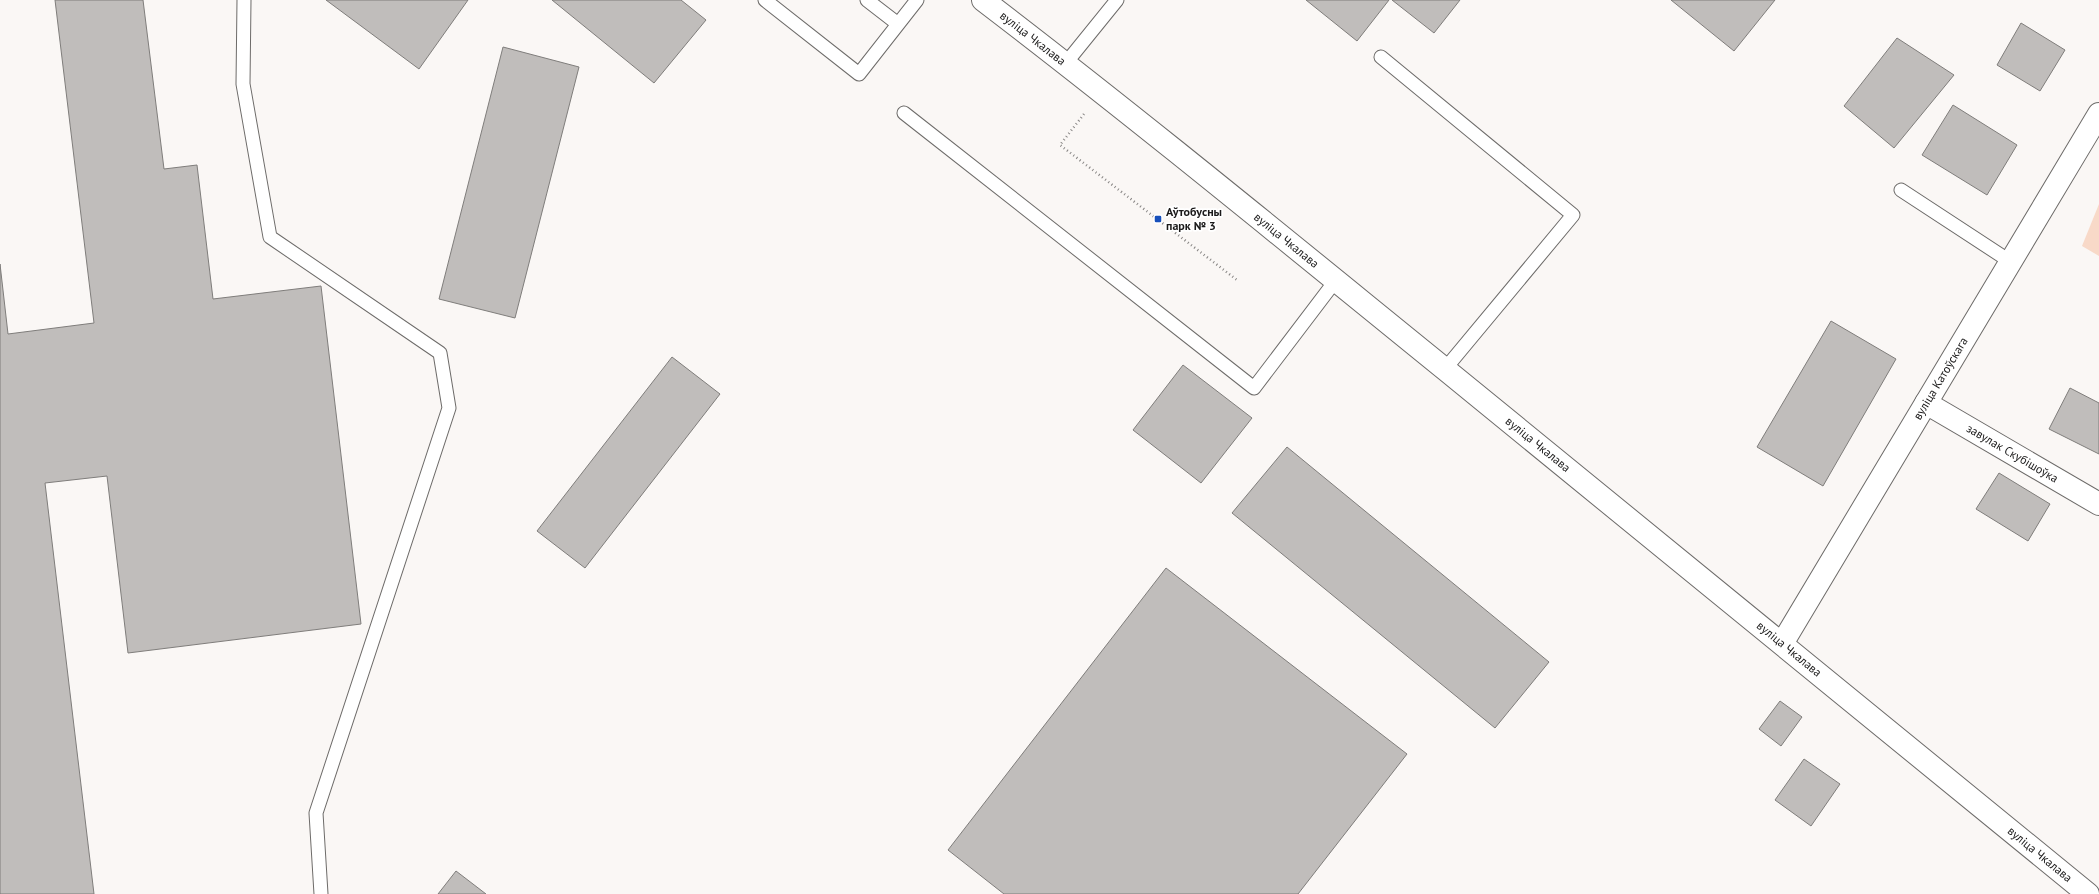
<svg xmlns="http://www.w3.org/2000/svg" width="2099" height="894" viewBox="0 0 2099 894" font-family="'PT Sans',sans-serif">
<rect width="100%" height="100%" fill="#faf7f5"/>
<!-- green -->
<path fill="#f8d9c8" d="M2099,204V256L2082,246Z"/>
<!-- building -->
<path fill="#c0bdbb" stroke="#7f7d7b" d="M55,0H143L164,169L197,165L213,299L321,286L361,624L128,653L107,476L45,483L94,894H0V264L8,334L94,323Z
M326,0H468L419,69Z
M552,0H681L706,20L654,83Z
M1306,0H1389L1357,41Z
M1392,0H1460L1434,33Z
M1671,0H1775L1734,51Z
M2021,23L2065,50L2040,91L1997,65Z
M1897,38L1954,75L1894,148L1844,106Z
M503,47L579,67L515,318L439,299Z
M1953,105L2017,145L1987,195L1922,155Z
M1831,321L1896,359L1823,486L1757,447Z
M672,357L720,394L585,568L537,531Z
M1183,365L1252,418L1201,483L1133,430Z
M2070,388L2099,403V454L2049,429Z
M1287,447L1549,662L1495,728L1232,513Z
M1999,473L2050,504L2028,541L1976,509Z
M1166,568L1407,754L1298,894H1004L948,850Z
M1780,701L1802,717L1781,746L1759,729Z
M1804,759L1840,784L1811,826L1775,800Z
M456,871L486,894H438Z"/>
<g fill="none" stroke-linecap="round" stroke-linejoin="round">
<defs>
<path id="lane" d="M244,0L243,84L270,237L440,353L449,408L316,813L321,894
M765,0L859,74L917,0
M867,0L898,24
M1381,57L1573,215L1445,369
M1066,63L1117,0
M904,113L1254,388L1336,280
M1901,190L2011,262"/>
<g id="street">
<path id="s1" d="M1926,403L2099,504"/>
</g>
<g id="secondary">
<path id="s2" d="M1783,642L2099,114"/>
</g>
<g id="highway">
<path id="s3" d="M983,0C1140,120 1293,246 1446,370C1661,544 1875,719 2088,894"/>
</g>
</defs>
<!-- lane casing -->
<use href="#lane" stroke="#6d6b69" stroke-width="15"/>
<!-- street casing -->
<use href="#street" stroke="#6d6b69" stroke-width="24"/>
<!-- secondary casing -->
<use href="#secondary" stroke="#6d6b69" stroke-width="24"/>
<!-- highway casing -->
<use href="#highway" stroke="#6d6b69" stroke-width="24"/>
<!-- path -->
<path stroke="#878584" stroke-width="2.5" stroke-dasharray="1 3" stroke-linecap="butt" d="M1084,114L1060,145L1237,280"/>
<!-- lane -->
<use href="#lane" stroke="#fff" stroke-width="13"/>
<!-- street -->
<use href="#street" stroke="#fff" stroke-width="22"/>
<!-- secondary -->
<use href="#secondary" stroke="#fff" stroke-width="22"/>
<!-- highway -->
<use href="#highway" stroke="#fff" stroke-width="22"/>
</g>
<!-- markers -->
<rect fill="#174fbb" stroke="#fff" stroke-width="1.5" x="1154" y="215" width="8" height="8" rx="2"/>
<g text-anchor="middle" stroke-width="3.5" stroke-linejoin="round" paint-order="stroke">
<!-- street labels -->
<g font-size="12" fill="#1b1a1a" stroke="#fff">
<text dy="4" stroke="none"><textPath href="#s3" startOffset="63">вуліца Чкалава</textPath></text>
<text dy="4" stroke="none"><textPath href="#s3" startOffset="387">вуліца Чкалава</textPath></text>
<text dy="4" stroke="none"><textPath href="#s2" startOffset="307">вуліца Катоўскага</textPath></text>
<text dy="4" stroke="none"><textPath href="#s3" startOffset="711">вуліца Чкалава</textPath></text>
<text dy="4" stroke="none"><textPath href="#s1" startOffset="100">завулак Скубішоўка</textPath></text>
<text dy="4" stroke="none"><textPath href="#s3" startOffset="1035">вуліца Чкалава</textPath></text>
<text dy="4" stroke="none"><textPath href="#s3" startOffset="1359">вуліца Чкалава</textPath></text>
</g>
<!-- poi labels -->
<g font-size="12" font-weight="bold" fill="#1b1a1a" stroke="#fff" text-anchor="start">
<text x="1166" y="216">Аўтобусны<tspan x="1166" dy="14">парк № 3</tspan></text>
</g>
</g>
</svg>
